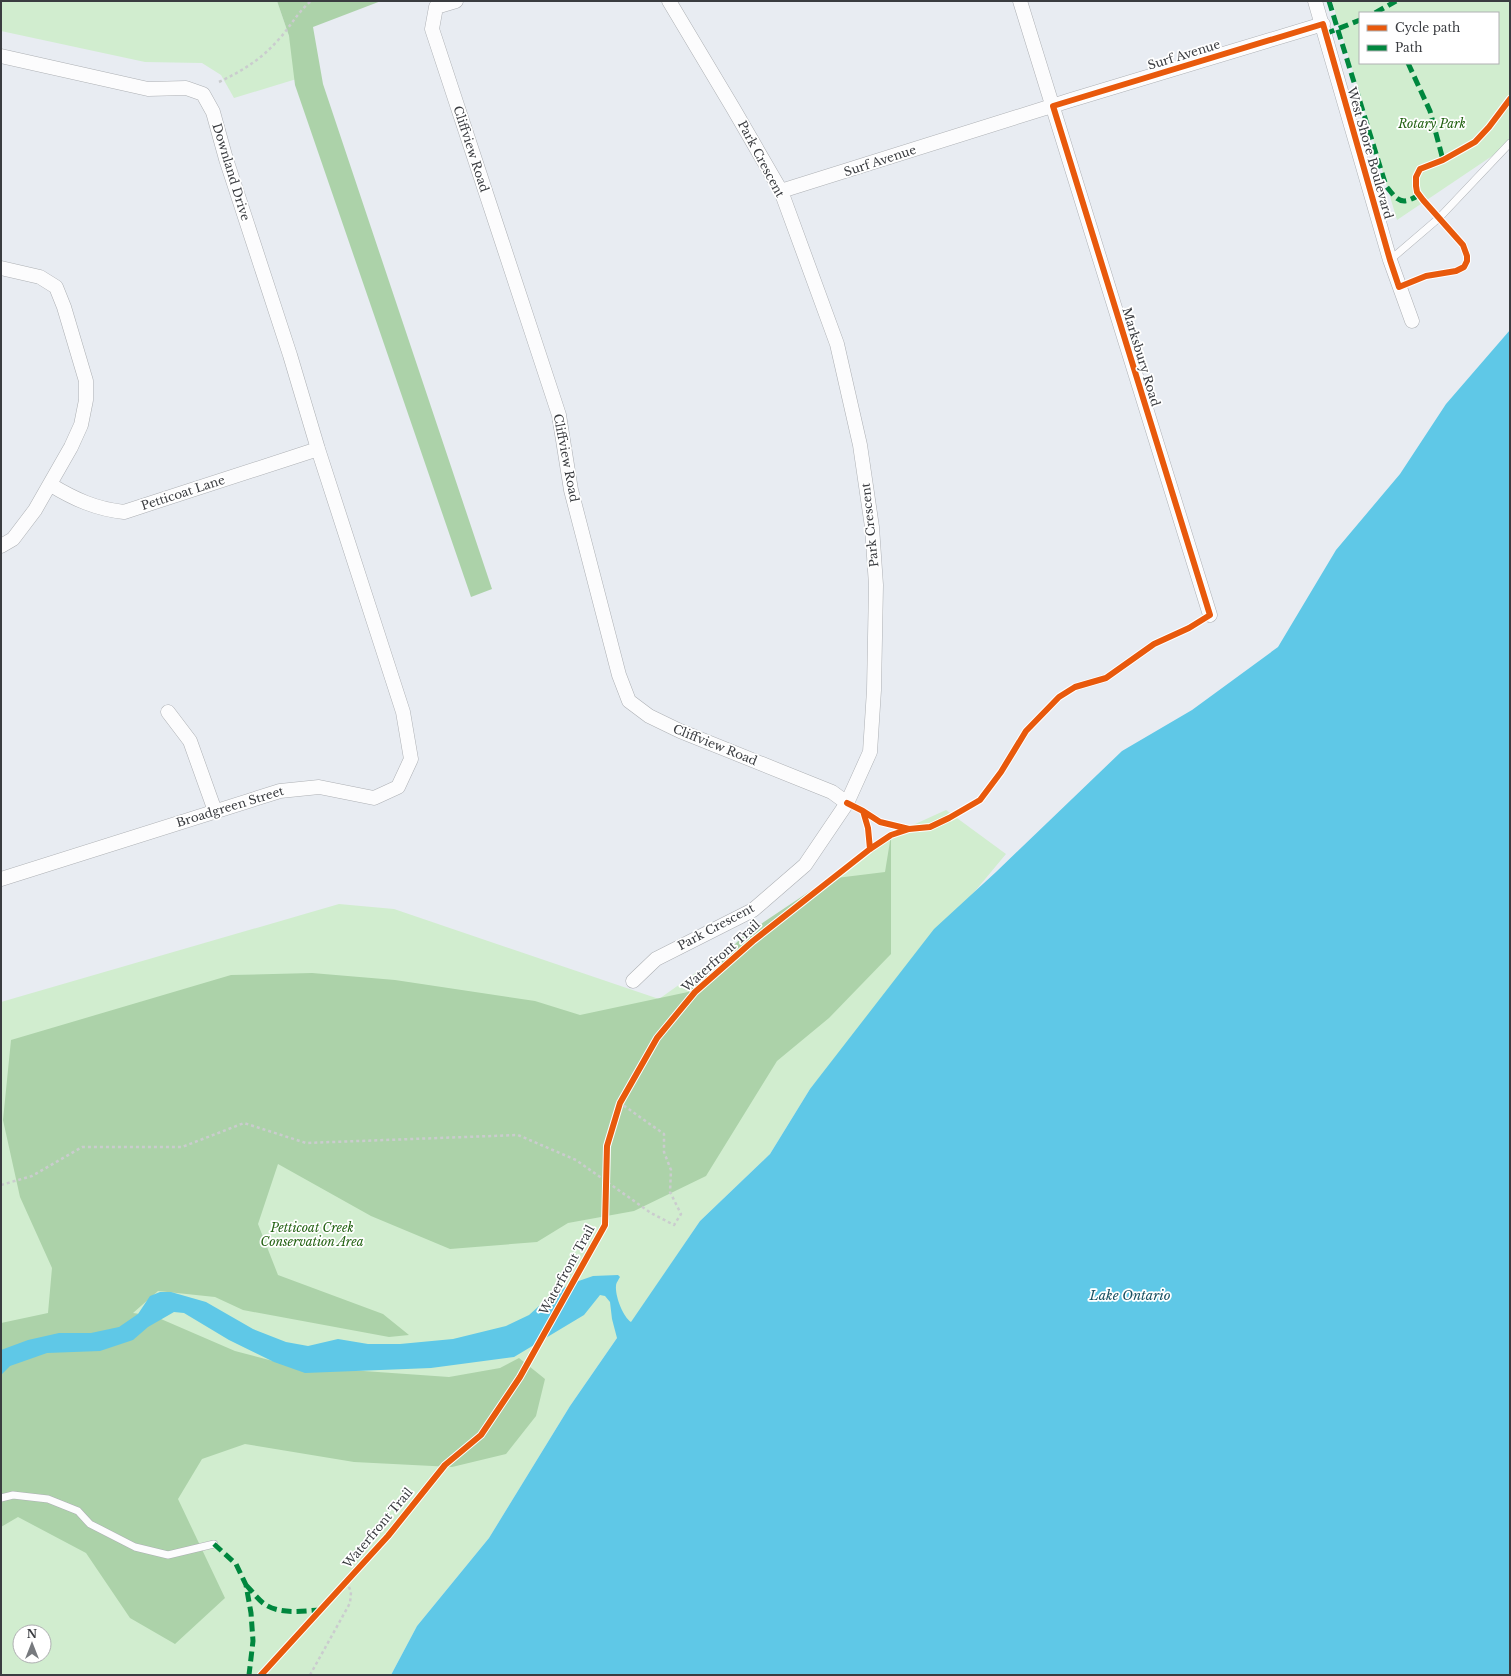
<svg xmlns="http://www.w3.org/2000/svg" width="1511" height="1676" viewBox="0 0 1511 1676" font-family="'Libre Baskerville',serif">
<rect width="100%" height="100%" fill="#e8ecf2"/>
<!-- green -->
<path fill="#d1edcf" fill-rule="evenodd" d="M1,1H277L303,77L234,98L221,75L202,63L145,62L1,31Z
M1332,1H1510V144L1397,220ZM1360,13H1498V63H1360Z
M946,810L1006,854L810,1089L770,1154L700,1221L631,1323L617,1338L570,1406L489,1538L417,1626L391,1675H1V1002L339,904L394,909L659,999L870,849L891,835ZM20,1632H44V1656H20Z"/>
<!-- forest -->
<path fill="#acd2a9" d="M277,1H381L313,27L323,84L492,589L471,597L295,85L289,36Z
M891,835V954L829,1018L777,1061L706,1176L634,1211L568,1223L537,1242L450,1249L371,1216L278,1164L258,1224L278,1275L383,1314L409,1335L389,1337L243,1310L215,1297L158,1291L133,1313L154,1316L235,1351L292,1366L449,1377L500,1368L519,1358L545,1379L536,1416L506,1454L452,1467L354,1462L245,1444L202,1459L178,1499L225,1598L175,1644L130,1618L86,1553L18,1517L1,1527V1323L48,1313L52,1268L20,1197L3,1120L11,1040L231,975L312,973L395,980L535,1001L580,1015L688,992L743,936L828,879L885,872Z"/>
<!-- water -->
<path fill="#5fc8e7" d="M1510,330V1675H391L417,1626L489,1538L570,1406L617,1338L612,1319L610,1302L605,1296L600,1295L584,1315L514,1357L431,1368L305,1373L274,1362L229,1340L184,1313L174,1312L148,1327L133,1340L100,1351L47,1353L10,1366L1,1375V1350L28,1340L59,1333H91L119,1327L138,1314L150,1296L160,1292H171L206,1302L253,1329L286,1342L308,1346L338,1339L368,1344H400L453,1339L506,1326L529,1315L549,1297L570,1284L593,1276L618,1275L620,1277C619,1279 616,1283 616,1286C615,1296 623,1317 631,1322L700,1221L770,1154L810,1089L934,929L996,872L1122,751L1192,710L1278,647L1336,550L1400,474L1446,404Z"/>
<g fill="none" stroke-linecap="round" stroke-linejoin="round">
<defs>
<path id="service" d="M1390,260L1439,218L1510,143
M1,1498L13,1495L48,1499L78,1511L90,1524L135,1547L168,1555L214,1544"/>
<path id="minor" d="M456,1L436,7L432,29L559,415L571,490L619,675L629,701L649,716L680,731L832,792L847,803
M1020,1L1210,615
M1315,1L1390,260L1412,321
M1,56L148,89L186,88L203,94L213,112L226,159L290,355L318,449L403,712L411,759L398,787L374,798L319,787L280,791L1,879
M781,191L1071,100L1323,24
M1,268L40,277L56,287L64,307L86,381V400L81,425L71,447L35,510L13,539L1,546
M51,485C74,499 96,509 124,512L318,449
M168,712L190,741L215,811
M633,981L656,959L753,910L805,865L847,803L870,752L874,690L876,585L872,527L860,445L837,344L781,191L733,108L669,1"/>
</defs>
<!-- service casing -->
<use href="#service" stroke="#adb0b4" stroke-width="8"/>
<!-- minor casing -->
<use href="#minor" stroke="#adb0b4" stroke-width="15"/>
<!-- path -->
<path stroke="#caccce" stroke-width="2.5" stroke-dasharray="3 3" stroke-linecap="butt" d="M219,82C242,71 262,59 279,39C291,26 296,14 311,1
M1,1185L32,1176L82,1147H182L244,1123L306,1143L518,1135L576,1160L651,1213L674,1225L681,1214L670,1192L671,1170L664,1152V1134L620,1103
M310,1675L350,1603L351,1592L347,1582"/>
<!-- service -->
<use href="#service" stroke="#fcfcfd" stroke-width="7"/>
<!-- minor -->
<use href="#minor" stroke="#fcfcfd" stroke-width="14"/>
<!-- quiet -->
<path stroke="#00873e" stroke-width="5" stroke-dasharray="10 5" stroke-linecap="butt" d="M1329,1L1386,186C1398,201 1401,206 1419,195
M1375,13L1396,1
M1325,34L1360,20
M1408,63L1430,111L1443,160
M214,1544L236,1564L246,1585L251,1613L253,1641L249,1675
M246,1585C251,1590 257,1598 263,1603C279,1615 301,1611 320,1610"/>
<defs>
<path id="cycleway" d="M847,803L863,811L868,828L870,849
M863,811L880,822L909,829
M261,1675L388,1536L445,1465L481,1435L520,1377L605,1225L607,1146L620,1103L657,1038L695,992L753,941L870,849L891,835L909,829L930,827L949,818L980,800L1001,772L1026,731L1059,697L1075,687L1106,678L1154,644L1189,628L1210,615L1053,106L1323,24L1390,260L1399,287L1426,276L1456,271L1464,267L1467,261V256L1463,245L1423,200L1417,192L1416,186V177L1420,169L1443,160L1475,142L1489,127L1510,99"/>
</defs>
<!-- cycleway casing -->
<use href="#cycleway" stroke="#fff" stroke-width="8"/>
<!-- cycleway -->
<use href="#cycleway" stroke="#e8590c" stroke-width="6"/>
</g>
<g text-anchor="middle" stroke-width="3.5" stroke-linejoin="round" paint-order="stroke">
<!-- street labels -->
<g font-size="12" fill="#3a3c40" stroke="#fff">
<text transform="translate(1184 55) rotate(-17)" y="4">Surf Avenue</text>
<text transform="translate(471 149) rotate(72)" y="4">Cliffview Road</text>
<text transform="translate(1370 153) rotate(74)" y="4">West Shore Boulevard</text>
<text transform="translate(761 159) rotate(62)" y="4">Park Crescent</text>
<text transform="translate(880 161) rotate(-18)" y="4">Surf Avenue</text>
<text transform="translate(231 172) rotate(73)" y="4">Downland Drive</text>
<text transform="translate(1141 357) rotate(73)" y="4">Marksbury Road</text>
<text transform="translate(566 458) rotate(79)" y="4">Cliffview Road</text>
<text transform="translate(183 493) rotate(-18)" y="4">Petticoat Lane</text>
<text transform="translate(870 525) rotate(-96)" y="4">Park Crescent</text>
<text transform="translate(715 745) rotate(22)" y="4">Cliffview Road</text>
<text transform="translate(230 807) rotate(-17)" y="4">Broadgreen Street</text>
<text transform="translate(716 927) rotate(-28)" y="4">Park Crescent</text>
<text transform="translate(721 956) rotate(-42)" y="4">Waterfront Trail</text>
<text transform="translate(567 1270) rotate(-61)" y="4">Waterfront Trail</text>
<text transform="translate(378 1528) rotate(-50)" y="4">Waterfront Trail</text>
</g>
<!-- park labels -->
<g font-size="12" font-style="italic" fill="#226112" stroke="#fff">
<text x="1432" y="128">Rotary Park</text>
<text x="312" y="1232">Petticoat Creek<tspan x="312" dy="14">Conservation Area</tspan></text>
</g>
<!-- water labels -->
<g font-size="13" font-style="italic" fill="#174f61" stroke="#fff">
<text x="1130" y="1300">Lake Ontario</text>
</g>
</g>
<!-- border -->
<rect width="1511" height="1676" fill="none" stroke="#3a3c40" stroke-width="4"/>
<!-- legend -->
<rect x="1359" y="12" width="140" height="52" fill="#ffffff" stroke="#b0b1b3"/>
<rect x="1367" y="25" width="20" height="6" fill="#e8590c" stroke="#b0b1b3"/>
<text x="1395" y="32" font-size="12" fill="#3a3c40">Cycle path</text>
<rect x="1367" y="45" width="20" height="6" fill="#00873e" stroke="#b0b1b3"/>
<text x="1395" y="52" font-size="12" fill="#3a3c40">Path</text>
<!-- north arrow -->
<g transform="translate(32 1644)"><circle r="19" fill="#ffffff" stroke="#b0b1b3"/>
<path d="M0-3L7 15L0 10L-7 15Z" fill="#777a7e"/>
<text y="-6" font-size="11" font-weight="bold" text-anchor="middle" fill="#3a3c40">N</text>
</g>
</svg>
